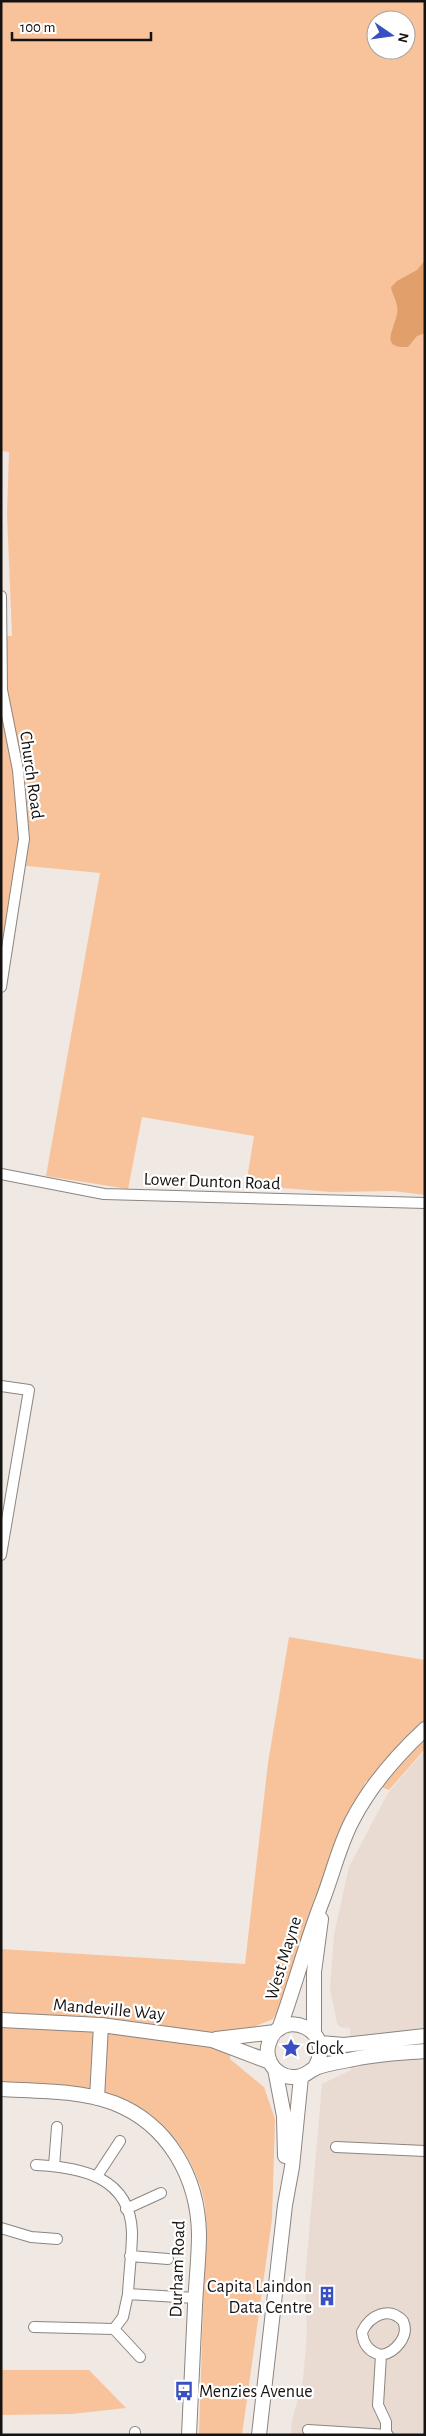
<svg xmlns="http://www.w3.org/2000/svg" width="426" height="2436" viewBox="0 0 426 2436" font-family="'Alegreya Sans',sans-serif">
<rect width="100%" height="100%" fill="#efe8e3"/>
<!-- built -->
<path fill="#e9dbd1" d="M425,1750V2435H291L292,2420L303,2381L307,2332L305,2281L322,2084L351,2070L350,2028L340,2027L337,2023L330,1989L334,1935L349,1867L388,1793Z"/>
<!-- green -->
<path fill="#f8c39b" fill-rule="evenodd" d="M1,1H425V1195L393,1191L332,1192L246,1185L254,1136L142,1117L128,1189L46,1176L100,873L17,865L1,956V636H12L7,513L9,452L1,451ZM376,20H406V50H376Z
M289,1637L425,1660V1749L389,1790L366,1781L313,1902L286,1998L273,2019L231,2036L230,2059L264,2087L275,2119L272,2219L242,2435H199C201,2383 202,2331 204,2279C205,2252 210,2219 202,2192C191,2152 159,2110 118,2097C80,2085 40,2084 1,2082V1949L245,1964L268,1763Z
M1,2370H89L126,2408L72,2414L1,2415Z"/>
<!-- water -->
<path fill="#e19f6b" d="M425,260V333L417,336L408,347C374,349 401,322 397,306C396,299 392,294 391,287L397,281L417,270Z"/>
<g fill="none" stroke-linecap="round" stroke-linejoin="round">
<defs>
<path id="street" d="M1,596L2,690L18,770L24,839L1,987
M1,1174L104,1194L425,1203
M1,1386L29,1390L1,1555
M336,2147L425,2151
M36,2165C81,2167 130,2177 132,2232C132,2252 129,2273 128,2294
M54,2166L57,2127
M97,2176L120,2141
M126,2209L161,2193
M1,2228L31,2237L57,2239
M130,2256L168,2259
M34,2327L114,2329L123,2317L128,2294L195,2298
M114,2329L140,2357
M381,2355C395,2353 410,2336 403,2321C389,2306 370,2315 362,2332C363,2344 369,2352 381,2355L378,2405L386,2422V2435
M308,2430L388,2435
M135,2435V2432"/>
<path id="secondary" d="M1,2020L101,2025L212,2040L270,2062
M279,2029C295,1986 306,1942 323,1899C333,1873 339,1846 352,1821C370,1786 396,1756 425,1729
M314,2033V1972L321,1919
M216,2039L275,2032
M320,2043L344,2045L425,2036
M275,2069L284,2116L285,2156
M314,2069C339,2029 280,2006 269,2043C267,2049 267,2056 270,2062C274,2071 284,2078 295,2077C304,2077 308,2072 315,2068C325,2064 338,2062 349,2060C373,2054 400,2053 425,2051
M1,2089C38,2091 78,2090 114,2103C168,2124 198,2177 199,2234C199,2258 196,2282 195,2306C193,2349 191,2392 189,2435
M97,2098L101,2025
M259,2435L285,2205L292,2167L301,2077"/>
</defs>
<!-- street casing -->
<use href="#street" stroke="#8b8580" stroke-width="12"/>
<!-- secondary casing -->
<use href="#secondary" stroke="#8b8580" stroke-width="16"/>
<!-- street -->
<use href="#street" stroke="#fff" stroke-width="10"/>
<!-- secondary -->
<use href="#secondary" stroke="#fff" stroke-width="14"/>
</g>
<!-- icons -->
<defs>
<symbol id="sight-bare" viewBox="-9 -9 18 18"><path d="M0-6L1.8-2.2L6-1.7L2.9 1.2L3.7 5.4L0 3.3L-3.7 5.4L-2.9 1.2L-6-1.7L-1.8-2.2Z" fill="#3950c2" stroke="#fff" stroke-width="2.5" paint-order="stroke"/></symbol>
<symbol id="building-bare" viewBox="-9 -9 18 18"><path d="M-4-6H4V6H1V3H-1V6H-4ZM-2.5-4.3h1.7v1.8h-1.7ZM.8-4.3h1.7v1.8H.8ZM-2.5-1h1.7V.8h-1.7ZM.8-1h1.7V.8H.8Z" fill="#3950c2" stroke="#fff" stroke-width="2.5" paint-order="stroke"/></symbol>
<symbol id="bus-bare" viewBox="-9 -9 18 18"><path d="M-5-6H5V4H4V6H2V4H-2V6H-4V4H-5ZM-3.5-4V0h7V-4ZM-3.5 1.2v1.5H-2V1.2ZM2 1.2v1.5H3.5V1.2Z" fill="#3950c2" stroke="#fff" stroke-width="2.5" paint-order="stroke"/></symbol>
</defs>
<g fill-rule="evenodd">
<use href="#sight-bare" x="277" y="2034" width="28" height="28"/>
<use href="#building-bare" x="313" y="2282" width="28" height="28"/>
<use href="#bus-bare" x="170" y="2377" width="28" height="28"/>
</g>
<g text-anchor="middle" stroke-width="4.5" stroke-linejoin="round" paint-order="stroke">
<!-- street labels -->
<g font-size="18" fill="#151311" stroke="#fff">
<text transform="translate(32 775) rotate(82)" y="6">Church Road</text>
<text transform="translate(212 1181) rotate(2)" y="6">Lower Dunton Road</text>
<text transform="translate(283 1958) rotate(-73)" y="6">West Mayne</text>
<text transform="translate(109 2009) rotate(5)" y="6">Mandeville Way</text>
<text transform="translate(177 2269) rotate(-88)" y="6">Durham Road</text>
</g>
<!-- poi labels -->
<g font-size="18" fill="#151311" stroke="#fff" text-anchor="start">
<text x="306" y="2054">Clock</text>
<text x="312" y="2292" text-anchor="end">Capita Laindon<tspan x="312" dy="21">Data Centre</tspan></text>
<text x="199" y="2397">Menzies Avenue</text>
</g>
</g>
<!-- border -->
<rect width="426" height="2436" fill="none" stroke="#151311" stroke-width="5"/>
<!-- north arrow -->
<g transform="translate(391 35) rotate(103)"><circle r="24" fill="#ffffff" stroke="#a1a1a0"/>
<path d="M0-4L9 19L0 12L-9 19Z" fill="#3950c2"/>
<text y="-8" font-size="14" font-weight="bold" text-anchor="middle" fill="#151311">N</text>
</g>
<!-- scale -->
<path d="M12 32v8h139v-8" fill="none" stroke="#151311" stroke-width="2.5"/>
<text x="20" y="32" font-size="15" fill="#151311" stroke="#ffffff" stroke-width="4" paint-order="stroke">100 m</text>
</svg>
